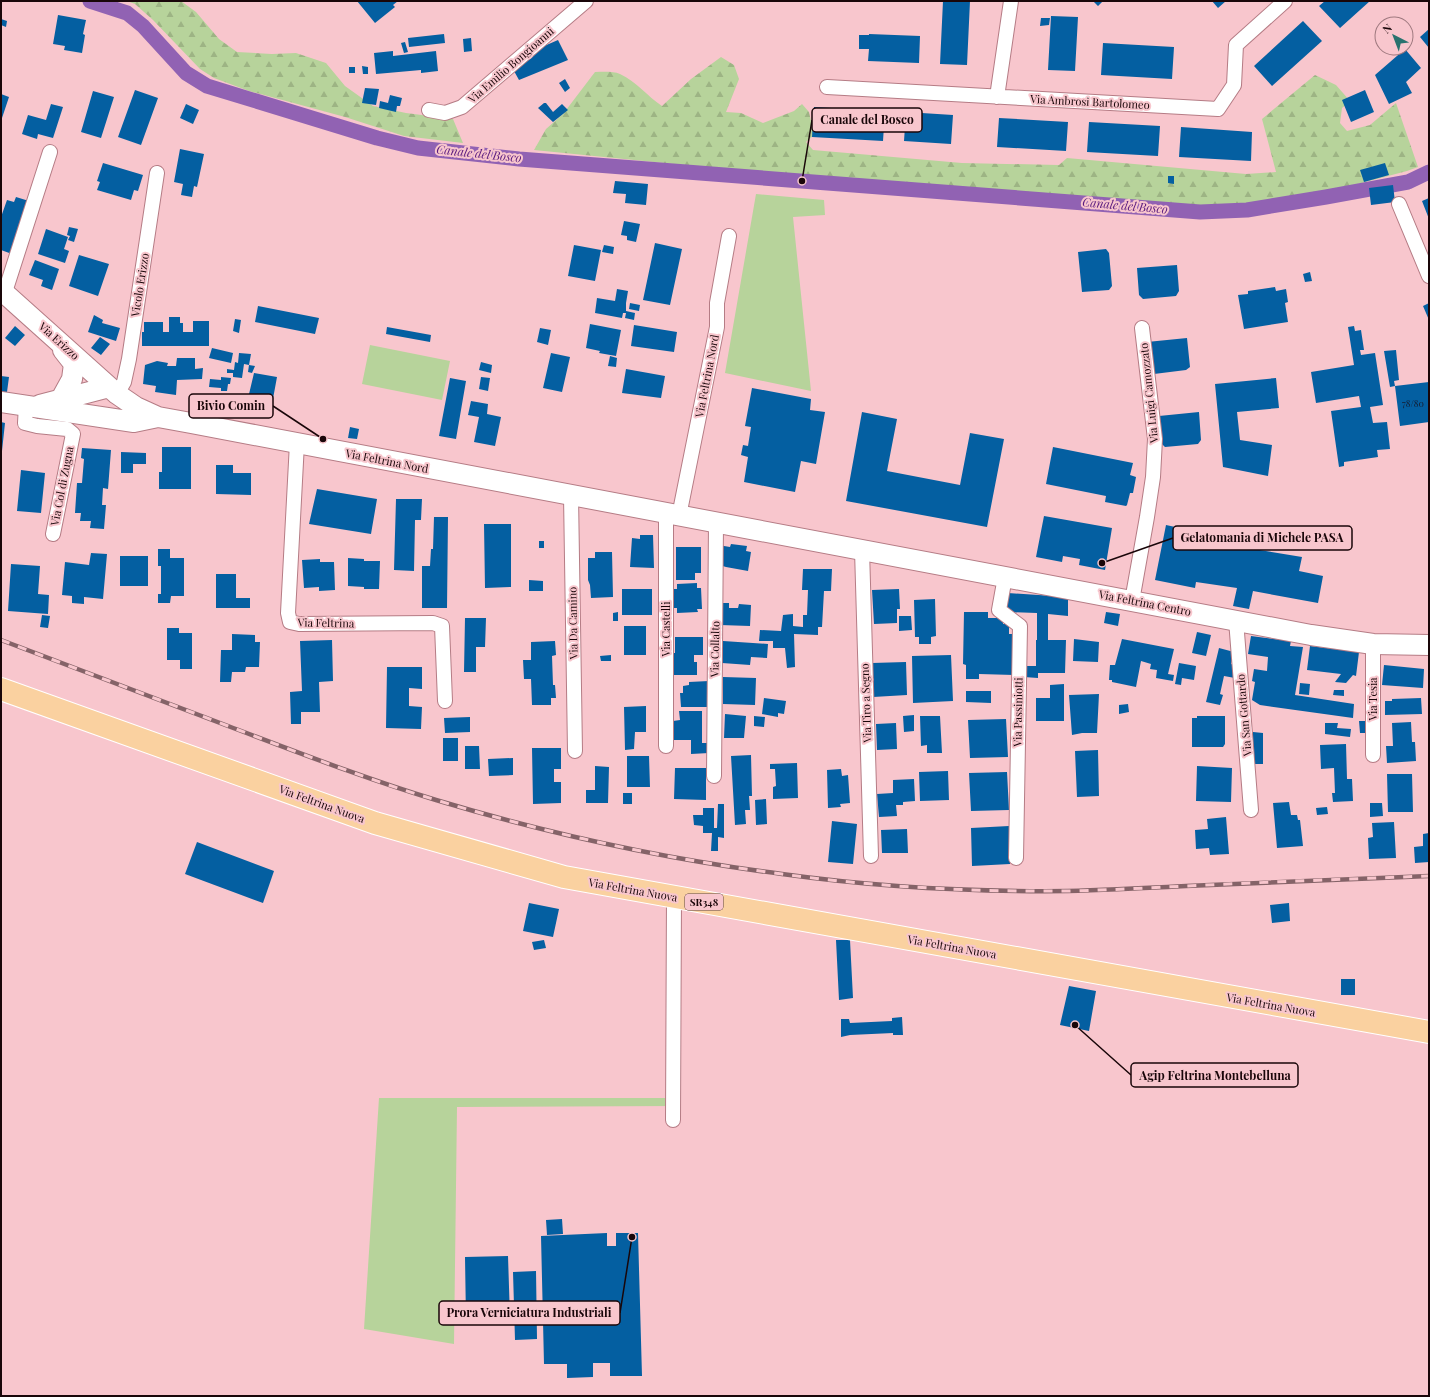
<svg xmlns="http://www.w3.org/2000/svg" width="1430" height="1397" viewBox="0 0 1430 1397" font-family="'Playfair Display',serif">
<defs>
<pattern id="forest-firs" width="22" height="20" patternUnits="userSpaceOnUse"><rect width="22" height="20" fill="#b7d39b"/><path d="M5 1l3.5 6h-7zM16 11l3.5 6h-7z" fill="#9db484"/></pattern>
</defs>
<rect width="100%" height="100%" fill="#f8c6cd"/>
<!-- green -->
<path fill="#b7d39b" d="M756,194L824,200L825,215L793,217L811,391L725,373Z
M370,345L450,361L442,400L362,384Z
M379,1098H678V1106L457,1107L454,1344L364,1329Z"/>
<!-- forest -->
<path fill="url(#forest-firs)" d="M127,1H181L196,12L219,39L237,52L272,54L296,53L326,63L345,86L373,106L406,113L453,119L463,143L404,136L345,117L249,91L214,78L200,69L153,20L135,4Z
M721,57L734,65L739,79L726,112L741,113L763,123L794,111L802,104L809,112L814,135L806,142L813,150L962,163L1059,165L1067,158L1246,174L1276,172L1262,119L1315,75L1336,85L1350,101L1342,108L1340,123L1347,131L1370,125L1396,103L1418,167L1407,171L1320,194L1239,207L1091,200L1009,194L930,184L843,181L534,150L546,129L563,114L595,72C603,72 613,71 620,74C637,82 647,96 662,106L691,79Z"/>
<g fill="none" stroke-linecap="round" stroke-linejoin="round">
<!-- canal -->
<path stroke="#9162b3" stroke-width="15" d="M90,1L127,13L143,26L186,73L207,86L377,138L418,148L519,159L1200,212L1247,210L1326,197L1408,182L1429,172"/>
</g>
<!-- building -->
<path fill="#045fa1" d="M357,1H398L393,5L395,7L375,23Z
M943,1H970L967,65L940,64Z
M1093,1H1103L1098,6Z
M1212,1H1226L1218,8Z
M1325,1H1370L1340,28L1319,6Z
M58,15L86,20L83,34L85,35L82,53L64,50L65,46L53,44Z
M1051,16L1078,17L1075,71L1048,70Z
M1041,18H1050L1049,25L1040,26Z
M1,19L7,21L6,27L1,25Z
M1303,21L1322,41L1272,86L1254,66Z
M1429,29V48L1420,37Z
M444,34L445,43L409,47L408,38Z
M869,34L920,36L919,63L868,61L869,49H859V35H869Z
M471,38L472,51L464,52L463,39Z
M558,40L568,60L519,80L514,71L520,63L531,58L530,55L535,50Z
M405,42L408,52L404,53L401,43Z
M1103,43L1174,47L1172,79L1101,75Z
M1405,49L1421,68L1406,82L1412,93L1389,104L1375,75Z
M393,51V56L436,51L438,71L421,73V70L376,74L374,53Z
M362,66L368,67V74H363Z
M349,67H355V73H349Z
M565,79L570,88L565,92L559,83Z
M365,88L379,89L376,105L362,103Z
M135,90L158,98L141,145L118,137Z
M1365,90L1374,112L1351,122L1342,100Z
M93,91L114,97L101,138L81,132Z
M1,94L9,97L1,121Z
M390,95L402,98L400,106H397L396,112L379,108L380,101L388,103Z
M544,103H546L553,112L562,104L568,110L553,122L538,108Z
M51,104L63,107L53,138L38,134L37,139L22,134L28,115L46,120Z
M186,104L199,110L193,124L180,118Z
M814,107L885,111L883,141L812,137Z
M906,112L953,115L951,144L904,141Z
M999,118L1068,122L1066,151L997,147Z
M1089,122L1160,126L1158,156L1087,152Z
M1181,127L1252,132L1251,161L1179,157Z
M180,149L204,154L197,187L194,186L192,197L181,195L183,184L174,182Z
M103,163L143,175L138,191L134,190L131,200L97,190L100,182L97,181Z
M1385,163L1389,175L1364,182L1360,170Z
M1168,176H1174V184L1168,183Z
M615,181L648,184L646,205L625,203L626,194L613,193Z
M1393,185L1395,202L1371,205L1369,188Z
M16,197L29,201L12,254L1,250V217L7,200L14,202Z
M1429,198V219L1422,201Z
M624,221L640,224L636,242L627,240V236L621,235Z
M69,227L78,229L74,242L68,240L70,236L67,235Z
M46,229L68,237L64,249L69,251L65,263L38,254Z
M655,243L682,249L670,305L643,300Z
M574,245L601,250L595,281L568,276Z
M604,245L614,247L613,254L602,252Z
M1106,249L1109,253L1112,286L1109,290L1082,292L1078,252Z
M79,255L109,264L98,296L69,286Z
M35,260L59,269L52,290L41,286L43,280L29,275Z
M1177,265L1179,291L1176,296L1143,299L1139,295L1137,268Z
M1310,272L1312,281L1305,282L1303,274Z
M1275,287L1276,291L1286,289L1288,302L1285,303L1288,322L1244,329L1238,295L1248,294V291Z
M617,289L628,291L626,303V311L635,313L634,320L625,318L626,313H623L622,318L595,313L597,298L615,301Z
M630,303L640,305L639,311L629,309Z
M1429,303V320L1423,306Z
M258,306L319,318L315,334L255,322Z
M94,315L103,320L102,323L120,328L116,341L88,332Z
M169,317H180V323H183V332H193V321H209V346H142V332H144V322H163V332H169Z
M235,319L241,320L239,333L233,331Z
M590,324L621,330L616,356L599,353L600,351L586,348Z
M634,325L677,332L674,352L631,346Z
M15,326L25,335L15,346L5,338Z
M1354,326L1355,331L1361,330L1364,350H1360L1361,355L1375,353L1383,405L1370,407L1373,423L1387,422L1390,449L1377,450L1378,457L1344,462V466L1339,467L1331,411L1361,407L1359,396L1316,403L1311,372L1354,365L1348,327Z
M387,327L431,335L430,342L386,334Z
M540,328L551,330L548,345L537,342Z
M100,337L110,344L101,355L91,348Z
M1187,338L1190,367L1186,370L1154,374L1147,342Z
M212,348L233,353L231,363L209,358Z
M1396,350L1399,380L1394,381L1395,386L1390,387L1384,351Z
M239,353L251,354L249,365L244,364L242,378L233,377V373H227V369L234,370L235,362L238,363Z
M551,353L570,357L562,392L543,388Z
M610,356L617,358L616,367L608,366Z
M177,358H195V369L203,368L202,379L177,380L176,395L155,392L156,386L143,384L145,365L157,361L168,363L167,366H176Z
M481,362L492,365L491,373L479,370Z
M249,365L255,366L252,373L248,372Z
M626,369L665,376L661,398L622,393Z
M254,373L277,377L270,415L245,411Z
M1,376L9,377L7,392H1Z
M221,377L231,378L230,384H228L227,391H221V388L209,387L210,379L221,380Z
M481,377L490,378L488,391L479,389Z
M450,378L466,381L456,439L439,436Z
M1276,378L1279,408L1237,412L1240,440L1272,445L1268,476L1223,467L1215,384Z
M1429,382V422L1400,426L1395,386Z
M752,388L811,399L810,410L825,412L816,464L801,461L795,492L744,482L748,457L741,455L743,445L748,446L751,427L745,426Z
M471,401L488,404L487,414L501,417L495,446L474,442L479,417L468,415Z
M862,412L897,419L887,471L960,485L970,433L1004,439L987,527L846,501Z
M1199,412L1201,440L1198,444L1165,447L1162,444L1159,416Z
M1,422L5,423L2,451H1Z
M350,427L359,429L357,439L348,438Z
M162,447H191V489H159V472H162Z
M1053,447L1133,463L1130,475L1136,477L1133,493H1130L1127,505L1126,506L1105,502L1106,496L1046,484Z
M82,448L111,450L108,489L103,488L102,505H106L104,529L90,528L91,521H80L81,513H75L77,483H82L84,459L81,458Z
M121,452L146,453V464H133V473H121Z
M216,465H233V473H251V495L216,494Z
M21,470L45,473L41,513L17,511Z
M317,489L377,499L371,534L309,524Z
M396,499H422L421,520H415L414,571L394,570Z
M1044,516L1112,528L1105,570L1079,565L1080,559L1063,556L1062,562L1036,557Z
M434,517H448L447,608H422V566H430L431,549H433Z
M484,524H511V587L485,588Z
M1166,525L1217,536V543L1302,557L1299,571L1323,576L1318,603L1253,591L1249,609L1233,606L1237,588L1196,582L1195,588L1155,580Z
M640,535H653L654,568L630,567L632,538L640,539Z
M539,541H544V548H539Z
M731,544L747,546L746,551L751,552L748,571L726,567L716,564L718,545L730,547Z
M676,547H701V573H695V580H676Z
M158,549H170V558H184V596H171L170,603H158V594H161V566H158Z
M595,552H612L613,597L591,598L590,585L588,580V558H595Z
M91,553L107,554L103,599L84,597V604L72,603V596L62,595L65,562L89,565Z
M120,556H148V586H120Z
M348,558L364,559V561H380L379,589H364V587L348,586Z
M320,559V562H334L335,590L319,591V587L304,588L302,560Z
M11,564L40,566L38,594L49,595L48,614L8,611Z
M803,569H832L831,591H824L822,627H818V635L794,634L795,667L787,668L785,648H773V641H759L760,630L781,631L783,615L793,614V626L803,627V615H807L808,590H802Z
M216,574H236V598H250V608H216Z
M529,580L543,581V591H529Z
M697,583V588H701L702,609H697L698,612L677,613V608H673L672,589H677V584Z
M622,589H652V615H622Z
M899,589L900,609H897V623L874,624L872,590Z
M1008,593L1068,597V616L1048,614V640H1066L1065,673H1038V678L1024,677V666H1036V640H1037V613L1006,612Z
M935,599L936,636L931,637V644H919V637H915L914,600Z
M721,603H729V608H738L739,604L751,605L750,626L720,625Z
M618,612V621H613V613Z
M964,612H988V618H1003V624H1009V634H1014V675L979,674V679H966V665L963,664Z
M1106,612L1120,614L1118,626L1104,623Z
M42,615L50,616L48,628L40,627Z
M899,616H911L912,630L899,631Z
M465,618H486L485,647H476V672H464Z
M624,626H646V655H624Z
M167,628H179V633H192V669H180V660H167Z
M1197,632L1211,635L1206,656L1192,653Z
M232,634L255,635V642H260L259,667H246L245,672H232L231,682H220L221,650H232Z
M1251,636L1291,641L1290,646L1303,647L1295,695L1354,704L1353,718L1260,705L1252,700L1255,682L1252,681L1254,669L1267,671L1268,657L1248,654Z
M675,637H703V655H694V662H697V675H672V653H675Z
M1074,639L1099,642L1098,662L1073,661Z
M1122,639L1174,649L1168,674L1174,675L1173,681L1156,678L1157,670L1150,669L1151,664L1141,661L1136,687L1112,682V680H1109L1110,665H1115Z
M332,640L333,681L319,682L320,712H301V724H291L290,692L302,691L300,641Z
M555,641L556,655L552,656L553,685H555L556,698H551V705H532L531,679H524L523,660H531V642Z
M723,641L768,644L767,658L751,657L750,665L722,663Z
M1310,646L1359,652L1356,676L1353,675L1346,683L1335,682L1341,674L1307,670Z
M1219,648L1234,652L1231,664L1238,666L1235,678L1224,676L1220,694L1223,695L1220,705L1206,702Z
M611,655V661H601L600,656Z
M951,655L953,701L913,703L912,656Z
M906,662L907,695L873,697L872,663Z
M1179,663L1196,666L1194,680L1182,678L1181,685L1175,684Z
M1384,665L1424,669L1423,688L1382,685Z
M387,667H422V689L409,688V706L422,707L421,729L386,728Z
M723,677L756,678L755,705L723,704Z
M709,681V707H681L680,693H683V686L689,685V682Z
M1300,683L1310,684L1309,695L1299,694Z
M1064,684V721H1036V698H1050V685Z
M1334,690H1344V696L1333,695Z
M966,691H991V703L966,702Z
M1099,694L1097,733H1082L1072,735L1069,695Z
M764,698L786,701L784,714L778,713V717L762,714Z
M1421,698L1422,714L1385,715V701H1392V699Z
M1128,704L1129,712L1119,714V705Z
M646,706V732H635L634,749L625,750L624,707Z
M679,711H702V743H708L709,753L691,754V740H674L673,721L680,720Z
M725,714L746,716L744,738H724Z
M914,715V731L904,732L903,716Z
M754,716L765,717L764,727L754,726Z
M920,716H940L942,753H927V745L921,746Z
M1197,716H1225V744L1223,747H1192V718H1197Z
M470,717V732L445,733L444,718Z
M1006,719L1008,757L970,758L968,720Z
M1359,721H1367L1368,733H1360Z
M1411,722L1412,742H1415L1416,761L1387,763L1386,746H1393L1392,723Z
M896,723L897,749L877,750L876,724Z
M1325,723H1338L1337,728L1351,729L1350,737L1325,734Z
M1253,732L1263,733V764H1252Z
M443,738H458V761H443Z
M1346,744L1347,779H1352L1353,801L1333,802L1332,793H1335L1334,768L1321,769L1320,745Z
M465,746H479L480,769H465Z
M532,748H561V769H554V782H561V803L533,804Z
M1098,750L1099,796L1077,797L1075,751Z
M751,755L752,796H749L750,810H745L746,824L735,825L731,756Z
M627,756H649L650,787H627Z
M513,758V775L489,776L488,759Z
M797,763L798,798L773,799V787L776,786L775,769H770V764Z
M595,766L609,767L608,803H586V790H595Z
M1197,766L1232,768L1231,802L1196,801Z
M675,768H706V800L674,799Z
M841,769L842,776L848,775L850,803L840,804L841,807L828,808L827,770Z
M948,771L949,800L920,801L919,772Z
M1007,772L1009,810L971,811L969,773Z
M1387,774H1412L1413,812H1388Z
M914,779L915,801L903,802V805H896L897,816L879,817L877,794L893,793V780Z
M623,793H632V804H623Z
M766,799L767,824L756,825L755,800Z
M1289,802L1291,815H1297L1298,820H1300L1303,846L1277,848L1273,803Z
M1370,803H1382L1383,816L1370,817Z
M718,804H724V838L718,837V851H711L712,833H703V826L694,825L693,815H703V808H714V828H717Z
M1327,807L1328,814L1317,815L1316,808Z
M1226,817L1229,854L1210,855L1209,848L1196,849L1195,830L1208,829L1207,819Z
M832,821L857,824L853,864L828,862Z
M1394,822L1396,858L1369,859L1368,838L1373,837L1372,823Z
M1009,826L1010,864L972,866L971,828Z
M907,829L908,853H882L881,830Z
M1429,833V862L1415,863L1414,847L1423,846V834Z
M197,842L274,871L263,903L185,874Z
M529,903L559,909L553,937L523,931Z
M1289,903L1290,921L1272,923L1270,905Z
M544,940L546,948L534,950L532,942Z
M836,940H850L853,998L839,1000Z
M1341,979H1355V995H1341Z
M1069,986L1096,991L1089,1031L1060,1025Z
M902,1017L903,1035H893V1033L850,1035L841,1037V1019H849L850,1023L892,1021V1018Z
M562,1219L563,1234L547,1235L546,1220Z
M607,1233V1246H616V1233H638L642,1376H610V1363H593V1377L567,1378V1364H544L541,1236Z
M508,1256L510,1318L466,1320L465,1257Z
M536,1271L537,1339L515,1340L513,1272Z"/>
<g fill="none" stroke-linecap="round" stroke-linejoin="round">
<defs>
<path id="street" d="M827,87L1218,109L1234,85L1236,45L1285,1
M997,97L1011,1
M429,110L445,113L462,107L586,1
M1399,204L1429,276
M5,292L50,152
M117,394L124,382L129,359L157,173
M26,405L25,423L37,426L67,429L73,434L53,534
M297,443L288,613L290,622L299,624L433,623L442,626L445,701
M571,495L575,751
M679,516L717,327V303L729,236
M862,550L871,856
M1005,577L999,610L1020,626L1016,858
M1132,601L1147,517L1153,477L1155,439L1142,328
M1236,620L1251,810
M666,746V513
M1373,755V644
M714,776L716,523
M673,1120L674,897"/>
<path id="secondary" d="M1,290L117,394L136,407L158,417
M61,399L72,379L74,364L63,350
M1,402L134,422L158,417L191,423L1311,635L1373,644L1429,645
M40,405L109,387"/>
<path id="primary" d="M1,689L375,823L564,877L1429,1032"/>
</defs>
<!-- street casing -->
<use href="#street" stroke="#b57c85" stroke-width="16"/>
<!-- secondary casing -->
<use href="#secondary" stroke="#b57c85" stroke-width="22"/>
<!-- primary casing -->
<use href="#primary" stroke="#fff" stroke-width="24"/>
<!-- street -->
<use href="#street" stroke="#fff" stroke-width="14"/>
<!-- secondary -->
<use href="#secondary" stroke="#fff" stroke-width="20"/>
<!-- primary -->
<use href="#primary" stroke="#fad1a0" stroke-width="22"/>
<defs>
<path id="rail" d="M1,640C77,669 152,697 228,726C297,752 366,779 436,800C549,834 665,859 782,874C876,887 973,892 1068,891C1108,890 1147,888 1186,886C1267,882 1348,879 1429,876"/>
</defs>
<!-- rail casing -->
<use href="#rail" stroke="#856368" stroke-width="4.5"/>
<!-- rail -->
<use href="#rail" stroke="#f8c6cd" stroke-width="3" stroke-dasharray="9" stroke-linecap="butt"/>
</g>
<g text-anchor="middle" stroke-width="4" stroke-linejoin="round" paint-order="stroke">
<!-- number labels -->
<g font-size="9" fill="#141c2f">
<text x="1413" y="407">78/80</text>
</g>
<!-- shield labels -->
<rect fill="#f8c6cd" stroke="#5c4044" stroke-width="1" x="685" y="894" width="38" height="16" rx="3"/>
<g font-size="10" font-weight="bold" fill="#190609">
<text x="704" y="906">SR348</text>
</g>
<!-- street labels -->
<g font-size="11" fill="#190609" stroke="#f8c6cd">
<text transform="translate(511 65) rotate(-41)" y="4">Via Emilio Bongioanni</text>
<text transform="translate(1090 102) rotate(3)" y="4">Via Ambrosi Bartolomeo</text>
<text transform="translate(140 285) rotate(-81)" y="4">Vicolo Erizzo</text>
<text transform="translate(59 341) rotate(42)" y="4">Via Erizzo</text>
<text transform="translate(707 376) rotate(-79)" y="4">Via Feltrina Nord</text>
<text transform="translate(1149 393) rotate(-96)" y="4">Via Luigi Camozzato</text>
<text transform="translate(387 461) rotate(11)" y="4">Via Feltrina Nord</text>
<text transform="translate(62 486) rotate(-79)" y="4">Via Col di Zugna</text>
<text transform="translate(1145 603) rotate(11)" y="4">Via Feltrina Centro</text>
<text transform="translate(326 623) rotate(1)" y="4">Via Feltrina</text>
<text transform="translate(573 623) rotate(-91)" y="4">Via Da Camino</text>
<text transform="translate(666 629) rotate(-90)" y="4">Via Castelli</text>
<text transform="translate(715 649) rotate(-89)" y="4">Via Collalto</text>
<text transform="translate(1373 699) rotate(-90)" y="4">Via Tesia</text>
<text transform="translate(866 703) rotate(-92)" y="4">Via Tiro a Segno</text>
<text transform="translate(1018 712) rotate(-89)" y="4">Via Passiniotti</text>
<text transform="translate(1244 715) rotate(-95)" y="4">Via San Gottardo</text>
<text transform="translate(322 804) rotate(20)" y="4">Via Feltrina Nuova</text>
<text transform="translate(633 890) rotate(10)" y="4">Via Feltrina Nuova</text>
<text transform="translate(952 947) rotate(10)" y="4">Via Feltrina Nuova</text>
<text transform="translate(1271 1005) rotate(10)" y="4">Via Feltrina Nuova</text>
</g>
<!-- water labels -->
<g font-size="12" font-style="italic" fill="#591a7e" stroke="#f8c6cd">
<text transform="translate(479 154) rotate(6)" y="4">Canale del Bosco</text>
<text transform="translate(1125 206) rotate(5)" y="4">Canale del Bosco</text>
</g>
</g>
<!-- callouts -->
<path fill="none" stroke="#190609" stroke-width="1.5" d="M802 181L812 120M323 439L273 406M1102 563L1173 538M1075 1025L1131 1075M632 1237L620 1313"/>
<g fill="#190609" stroke="#f8c6cd" stroke-width="1.5">
<circle cx="802" cy="181" r="4"/>
<circle cx="323" cy="439" r="4"/>
<circle cx="1102" cy="563" r="4"/>
<circle cx="1075" cy="1025" r="4"/>
<circle cx="632" cy="1237" r="4"/>
</g>
<g fill="#f8c6cd" stroke="#190609" stroke-width="1.5">
<rect x="812" y="108" width="110" height="24" rx="4"/>
<rect x="189" y="394" width="84" height="24" rx="4"/>
<rect x="1173" y="526" width="179" height="24" rx="4"/>
<rect x="1131" y="1063" width="167" height="24" rx="4"/>
<rect x="439" y="1301" width="181" height="24" rx="4"/>
</g>
<g font-size="12" text-anchor="middle" font-weight="bold" fill="#190609">
<text x="867" y="124">Canale del Bosco</text>
<text x="231" y="410">Bivio Comin</text>
<text x="1262" y="542">Gelatomania di Michele PASA</text>
<text x="1215" y="1080">Agip Feltrina Montebelluna</text>
<text x="529" y="1317">Prora Verniciatura Industriali</text>
</g>
<!-- border -->
<rect width="1430" height="1397" fill="none" stroke="#190609" stroke-width="4"/>
<!-- north arrow -->
<g transform="translate(1394 36) rotate(318)"><circle r="19" fill="#f8c6cd" stroke="#9f797f"/>
<path d="M0-3L7 15L0 10L-7 15Z" fill="#29726e"/>
<text y="-6" font-size="11" font-weight="bold" text-anchor="middle" fill="#190609">N</text>
</g>
</svg>
